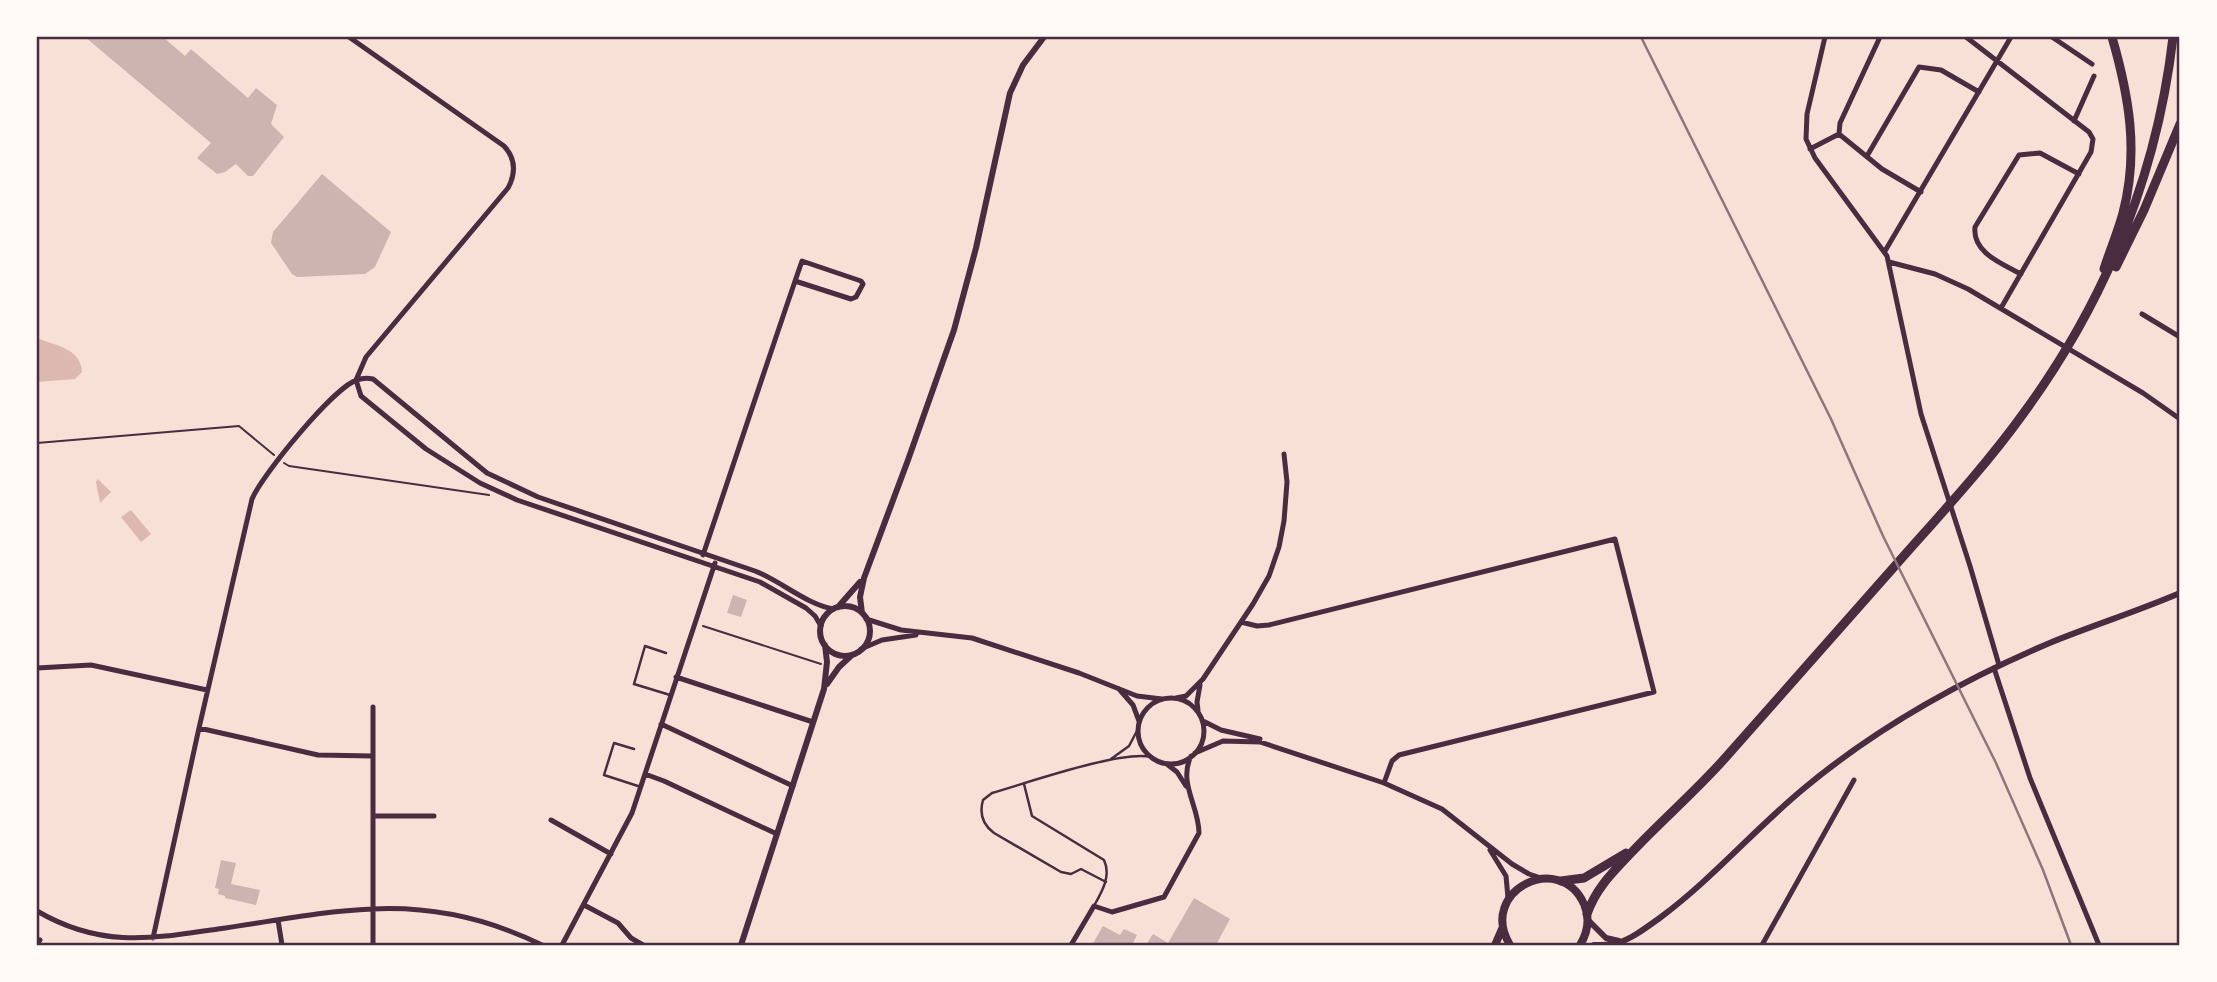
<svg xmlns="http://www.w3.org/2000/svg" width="2217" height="982" viewBox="0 0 2217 982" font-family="'Fira Sans',sans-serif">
<rect width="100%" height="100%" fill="#f7e1d7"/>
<!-- water -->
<path fill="#dcb8b0" d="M37,338C54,345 81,348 82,372L75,379L37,382Z
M98,479L111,492L100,503L96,482Z
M131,510L151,534L141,542L121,517Z"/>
<!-- building -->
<path fill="#ccb4b1" d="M85,37H163L185,56L191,49L248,98L256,88L277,105L271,124L284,137L253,176H248L236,164L225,172L217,174L197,158L211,143Z
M322,174L391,232L375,267L365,274L297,277L292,274L271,243L273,232Z
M733,595L747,600L741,617L727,613Z
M221,860L236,863L231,884L260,890L256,905L225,898V896L218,894L219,889L215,888Z
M1194,898L1230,919L1216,945H1146L1153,934L1168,943Z
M1103,926L1120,935L1124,929L1137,935L1133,943L1137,945H1092Z"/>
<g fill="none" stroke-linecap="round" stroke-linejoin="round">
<!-- path -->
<path stroke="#4a2c40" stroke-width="2" d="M37,443L239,426L274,455
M284,463L289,466L489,495
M703,626L821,664"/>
<!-- service -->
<path stroke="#4a2c40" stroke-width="2.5" d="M666,653L645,646L634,684L670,695
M634,749L614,743L604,775L641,787
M1111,759L1129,746L1138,729
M1024,784L1032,816L1104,860C1111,875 1103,890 1095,904
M1106,882L1081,869L1071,874L1061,872L994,833C983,825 979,814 983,800L992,793C1027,783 1121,750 1151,757"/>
<!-- minor -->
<path stroke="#4a2c40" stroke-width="5" d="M349,37L504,146C516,159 516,173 508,188L366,357L356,380
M1825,37L1807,114L1806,139L1815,158L1887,256L1921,414L1970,566L1999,665
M1880,37L1840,123L1839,134L1882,169L1921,192
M1966,37L2089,132L2093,139L2091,152L2001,308
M2052,37L2092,64
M2074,121L2094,76
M1810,149L1839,134
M1867,156L1919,67L1941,70L1979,92
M1885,251L2011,37
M1889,262L1935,274L1968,289L2143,393L2180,419
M2021,274C2003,264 1972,253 1975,227L2019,155L2040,153L2079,174
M2142,314L2180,337
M356,380L361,396L426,449L480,483L517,500L760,582L806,608L815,616L821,626
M703,555C736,457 768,359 802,261L861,281L863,284L856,297L851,299L795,281
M866,619L901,630L972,638L1079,673L1137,696L1162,699
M1241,622L1257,626L1269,625L1615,539L1654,692L1399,755L1392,761L1384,783
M861,649L882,640L916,635
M37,668L91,665L207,690
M1994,668L2030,778L2099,945
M676,677L813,722
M1119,689L1133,705L1139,721
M1176,698L1186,696L1203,679L1253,604L1269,576L1279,547L1284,521L1287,482L1284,454
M1138 731a33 33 0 1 1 66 0a33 33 0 1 1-66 0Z
M373,707V945
M1198,710L1197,702L1200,685
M1203,721L1221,730L1260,739
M661,724L793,786
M199,728L318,755L373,756
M1195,753L1223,741L1260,742L1384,783L1442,809L1512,864L1529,874L1541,878
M1168,765L1177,772L1186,786
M645,774L664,781L777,834
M373,816H434
M551,820L611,854
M1490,850L1506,876L1508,898
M584,905L618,923L631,938L643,945
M37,911C100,948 150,939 218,929C269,922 321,911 372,909C431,906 489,919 542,945
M278,920L282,945
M153,938L199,728L252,499C262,475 334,387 357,380C362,378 369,378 373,379L487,473L538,497L755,571C781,581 807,605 834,609
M37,944L40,940
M562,945L632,813L715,563
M1071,945L1094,906L1112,912L1164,897L1199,833C1199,806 1178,783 1191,756
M1762,945L1854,780"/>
<!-- tertiary -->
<path stroke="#4a2c40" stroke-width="6" d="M820 631a25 25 0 1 1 50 0a25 25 0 1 1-50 0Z
M838,607L860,582
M862,613L860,597L864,578L908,460L954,330L976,248L1010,93L1023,65L1044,37
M827,684L839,667L852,655
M1588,920L1606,938L1619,941
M741,945L824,689L827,662L825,645
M1594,945C1601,945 1608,945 1615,944C1632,939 1647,927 1661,917C1712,879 1753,831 1802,790C1877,727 1962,680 2052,642C2094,625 2138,611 2180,593"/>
<!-- primary -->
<path stroke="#4a2c40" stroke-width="8" d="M1495,945L1502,929
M1510,945C1477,891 1560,850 1584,904C1590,918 1588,932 1580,945"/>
<!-- trunk -->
<path stroke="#4a2c40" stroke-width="9" d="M2116,267L2144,210L2180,124
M2104,269C2110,250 2118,232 2123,213C2139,152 2129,96 2112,37
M1561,881L1584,878L1626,853
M1587,914C1596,888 1613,872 1631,853C1662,820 1696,791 1726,757C1782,694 1838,630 1894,567C1938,517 1984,468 2023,414C2105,302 2157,175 2173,37"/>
<!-- rail -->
<path stroke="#8f747c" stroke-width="2.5" d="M1641,37L1831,419L1883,536L1996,763L2043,870L2071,945"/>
</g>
<!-- border -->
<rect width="2217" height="982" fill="none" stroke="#fffaf5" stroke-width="77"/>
<rect x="38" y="38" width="2140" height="906" fill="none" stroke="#4a2c40" stroke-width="2.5"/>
</svg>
